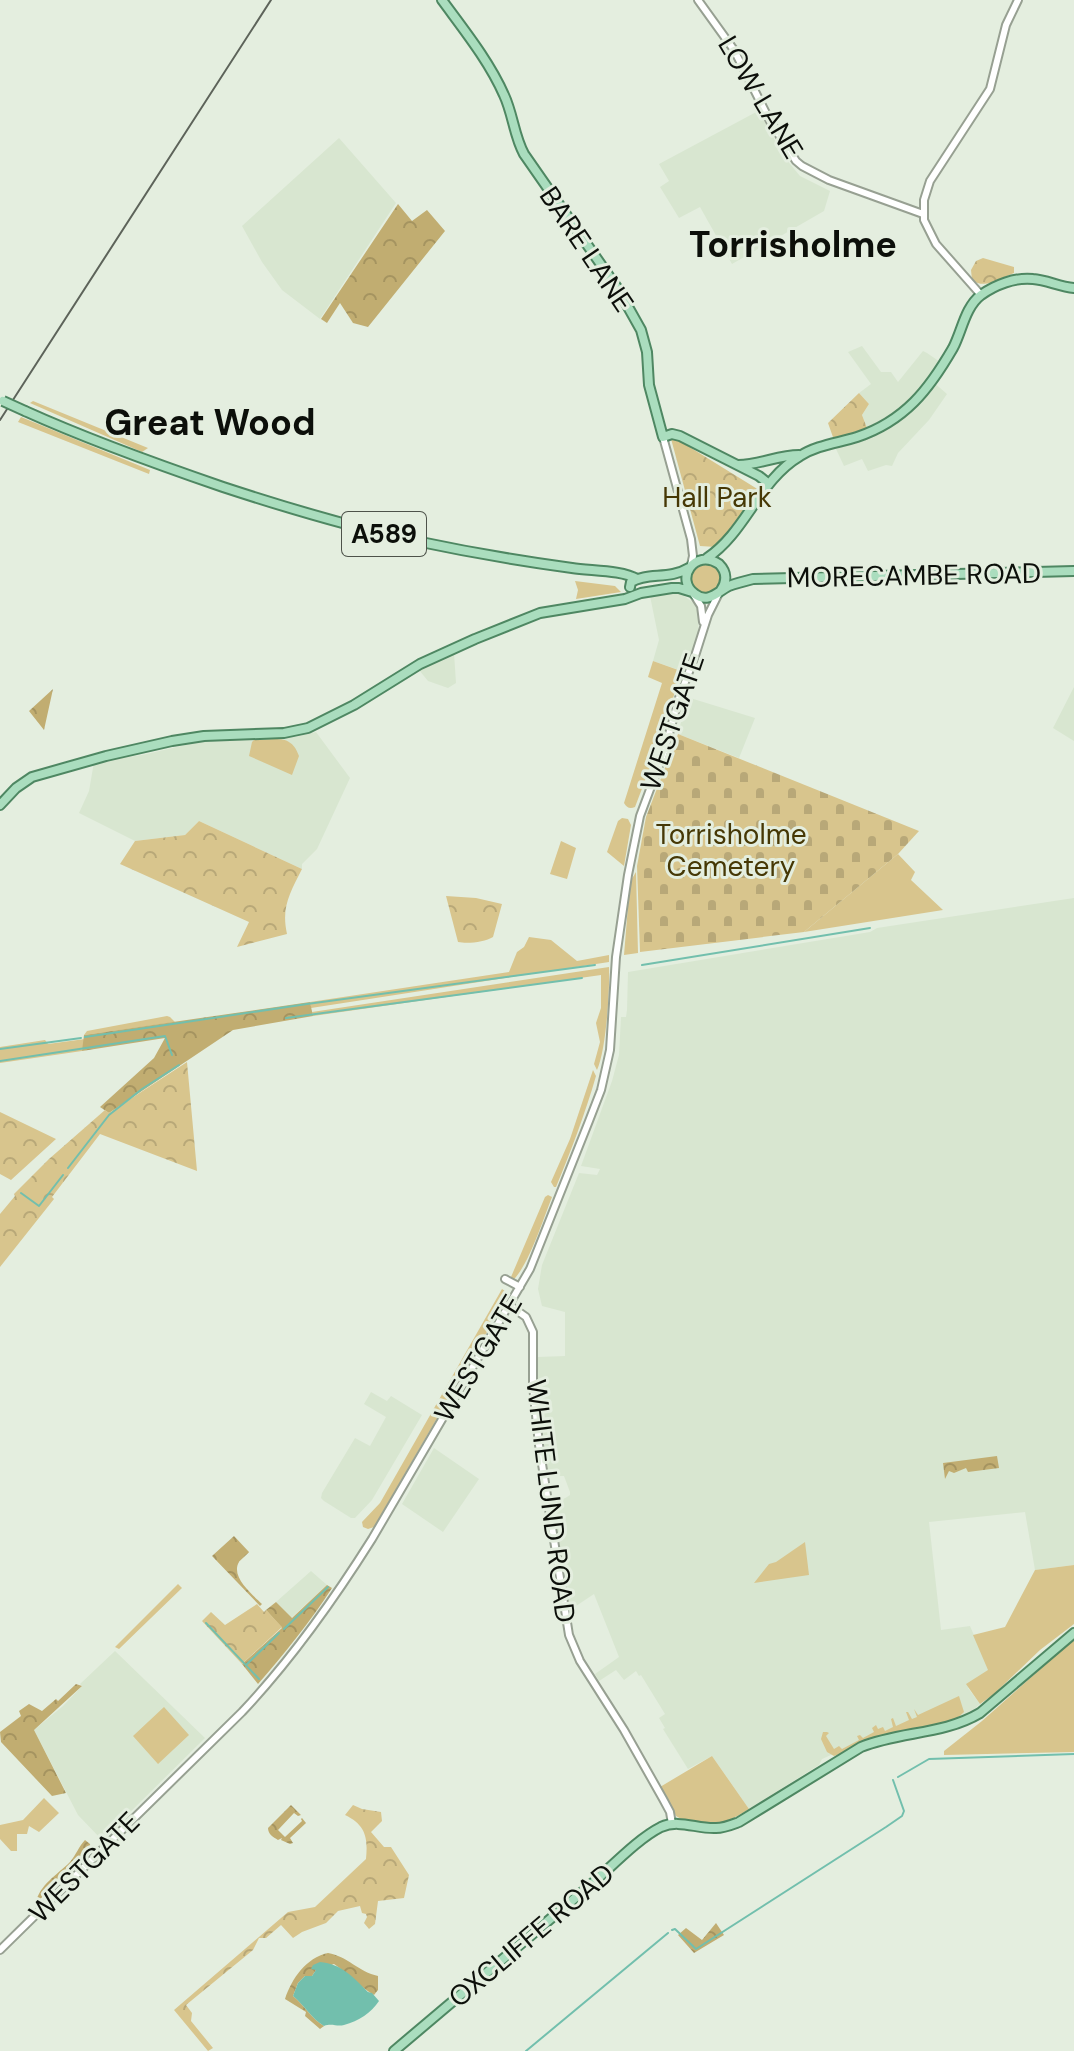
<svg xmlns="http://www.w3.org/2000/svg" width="1074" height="2051" viewBox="0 0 1074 2051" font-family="'DM Sans',sans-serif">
<defs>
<pattern id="forest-crowns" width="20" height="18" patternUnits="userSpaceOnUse" patternTransform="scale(2)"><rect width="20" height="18" fill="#c1ad71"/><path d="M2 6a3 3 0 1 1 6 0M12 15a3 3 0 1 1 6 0" fill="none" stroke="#a59460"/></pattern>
<pattern id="cemetery-stones" width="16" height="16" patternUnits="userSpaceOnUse" patternTransform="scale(2)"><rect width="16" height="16" fill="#d8c58d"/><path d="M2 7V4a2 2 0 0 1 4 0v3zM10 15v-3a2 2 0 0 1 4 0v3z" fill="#b8a878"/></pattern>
<pattern id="park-crowns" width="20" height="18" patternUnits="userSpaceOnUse" patternTransform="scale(2)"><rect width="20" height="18" fill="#d8c58d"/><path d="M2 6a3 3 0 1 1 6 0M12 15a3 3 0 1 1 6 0" fill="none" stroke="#b8a878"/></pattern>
</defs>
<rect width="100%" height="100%" fill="#e4eedf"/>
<!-- built -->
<path fill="#d8e6d0" d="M760,110L781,153L800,176L830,191L824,211L732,264L700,207L679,218L660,187L669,181L659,164Z
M339,138L396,203L320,319L282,290L262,262L242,226Z
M862,346L881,372H891L898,382L923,351L927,353L943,364L932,381L947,394L929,420L898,453L892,466L886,465L868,471L862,459L844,466L836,449L876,434L867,428L862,415L869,404L859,393L871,384L848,352Z
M680,593L695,604L699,617L698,633L685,672L653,661L659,640L650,596Z
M454,653L456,683L448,688L428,681L419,670Z
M1074,687V741L1053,728Z
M687,697L755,718L739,758L678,734Z
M316,732L350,778L317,849L302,864V869L199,821L185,835L135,841L79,813L89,791L94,762L142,755L216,738L295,737Z
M1074,898V1565L1035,1570L1025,1512L929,1522L941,1630L970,1626L989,1670L968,1688L980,1704L965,1717L920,1729L876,1737L840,1754L831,1755L822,1759L819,1765L749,1809L712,1756L688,1769L663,1729L665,1728L659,1718L665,1714L641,1675L639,1676L636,1671L624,1680L616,1670L599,1681L595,1674L619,1657L594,1594L567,1612L554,1523L556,1508L554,1504L567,1497L570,1495V1492L564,1476H545L538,1420V1357L565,1356V1312L542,1306L538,1289L542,1265L579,1173L597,1175L600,1169L581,1166L612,1081L619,1055L621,1017H626L627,1010L628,972L870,932L877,928Z
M371,1392L387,1401L391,1396L422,1415L372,1500L355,1518H351L324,1501L321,1498L322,1493L355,1438L370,1446L386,1417L364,1404Z
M434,1448L479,1479L443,1532L402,1504Z
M311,1571L327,1585L291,1618L276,1602Z
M115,1651L205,1738L102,1840L78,1815L34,1730L63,1706L82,1686L80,1684Z"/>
<!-- grass -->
<path fill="#d8c58d" d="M33,401L148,448L142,452L30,403Z
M21,417L150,470L149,474L18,422Z
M691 579a15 15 0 1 1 30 0a15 15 0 1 1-30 0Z
M575,581L615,586L621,592L576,599L578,590Z
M653,661L681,671L662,736L635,807C630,809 627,808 624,803L662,683L648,677Z
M254,740C275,740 291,733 299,756L292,775L249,756L252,742Z
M622,818L628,819L631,825L624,866L607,852L618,821Z
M561,841L576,848L567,879L550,874Z
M898,854L915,872L911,880L943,910L804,932Z
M636,872L638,953L624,955L630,882Z
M529,937L551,940L577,961L609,955V962L311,1008L310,1002L509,972L517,952L524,947Z
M609,967C610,990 606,1051 597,1070L594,1064L600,1042L596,1023L601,1008V975L313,1016L312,1012Z
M167,1016L170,1017L175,1022L84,1035L87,1031Z
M85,1039L82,1051L0,1063V1047L45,1040L48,1044Z
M593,1070L596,1076C585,1114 571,1151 556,1187H554L551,1182L570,1139Z
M548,1195L552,1197C544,1217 528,1268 512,1281L511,1277L545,1197Z
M502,1289L509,1294L374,1527L368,1529L363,1527L362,1522L380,1503Z
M805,1542L809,1575L754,1583L769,1564L776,1562Z
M1074,1565V1624L1040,1650L994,1694L980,1704L966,1684L988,1670L973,1635L1005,1627L1035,1570Z
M178,1584L182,1588L119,1649L115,1647Z
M1074,1639V1752L944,1755V1751L982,1721Z
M959,1696L964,1712C944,1733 901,1729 874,1737C860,1742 848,1752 834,1756L827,1752L821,1739L823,1732H827L829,1733L826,1736L834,1749L839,1746L842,1749L859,1740L857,1736L860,1735L863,1738L874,1732L872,1728L876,1725L878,1729L883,1727L885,1731L893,1727L891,1719L893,1718L896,1726L909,1720L906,1712H908L912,1719L917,1717L914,1709L918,1715Z
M164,1707L189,1735L158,1764L133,1736Z
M712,1756L749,1809C721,1827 713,1826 681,1819L676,1816L660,1787Z
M44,1798L59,1813L39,1832L29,1826L27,1834H17V1851H11L0,1839V1825L23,1820Z"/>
<!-- forest -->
<path fill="url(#forest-crowns)" d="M398,204L412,221L427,210L445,231L368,327L353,323L340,303L327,323L321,319Z
M53,689L44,730L29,711Z
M310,1002L313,1016L233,1030L109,1113L100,1107L154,1058L165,1038L82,1051L84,1035Z
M997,1456L999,1468L968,1472L966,1468L954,1473L949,1471L945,1479L943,1463Z
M234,1536L249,1552C249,1553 239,1561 239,1562C230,1577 253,1595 262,1604L260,1606L212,1556Z
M327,1585L332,1588C310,1622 284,1654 258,1684L242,1664L282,1628L266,1610L276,1602L292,1618Z
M76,1684L82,1686L34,1730L66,1793L52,1796L1,1742L0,1732L21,1716L19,1711L29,1704L42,1711L56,1699L58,1701Z
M291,1805L301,1815L298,1816L294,1813L278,1830L285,1837L302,1821L301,1819L302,1818L306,1823L290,1838L293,1843L290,1844L281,1840L282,1838L278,1840C273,1837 268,1834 268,1828Z
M85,1840L90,1844L91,1850L36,1903C39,1885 57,1875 70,1862C76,1855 79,1846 85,1840Z
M716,1923L724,1935L694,1953L678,1935L686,1928L702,1940Z
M328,1953C347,1956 359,1972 378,1976V1990L374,1995C360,1987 347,1973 334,1964L316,1970L312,1976H305L298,1983L293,1996C304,2005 312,2019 324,2026L320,2029L305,2016L306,2012L285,1999C292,1978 306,1958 328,1953Z"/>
<!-- cemetery -->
<path fill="url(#cemetery-stones)" d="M678,734L919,831L898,854L804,932L640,952L637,866L646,817Z"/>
<!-- park -->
<path fill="url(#park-crowns)" d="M983,258L1014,267V273C1001,278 985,290 972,280L971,270L976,261Z
M859,393L869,404L862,415L867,428L834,440L828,423Z
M670,435L759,490L716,547L700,546Z
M199,821L302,869C290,893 281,907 287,934L237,947L249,922L120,864L135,841L185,835Z
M446,896L476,898L502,904L493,937C485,942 468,944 458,942Z
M187,1062L197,1171L100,1134L52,1197L54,1199L0,1267V1214L15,1196L14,1194L49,1159L105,1110L109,1113Z
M0,1112L56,1139L11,1180L0,1174Z
M257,1604L264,1612L266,1610L282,1627L242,1664L202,1621L211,1612L225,1625Z
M353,1805L362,1809L381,1812L382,1821L371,1832L384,1847H391L409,1875L404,1898L378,1901L375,1924L369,1929L364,1923L367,1917L366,1914L362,1913L360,1906L338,1911L326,1923L302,1932L293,1938L281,1925L266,1938H259L253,1950L186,2005L192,2013L191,2021L213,2048L208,2051L174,2010L288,1912L315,1907L366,1859C368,1838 366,1825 345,1815Z"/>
<!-- water -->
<path fill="#72bfad" d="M320,1962C342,1964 353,1977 368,1992L372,1993L379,2001C371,2013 359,2021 344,2025C337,2027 332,2023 324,2026C312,2019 304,2005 293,1996L298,1983L305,1976H312L316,1970L311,1969L313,1965Z"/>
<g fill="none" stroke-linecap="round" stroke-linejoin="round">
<!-- stream -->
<path stroke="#72bfad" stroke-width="2" d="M642,965L870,928
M286,1018L582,978
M85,1037L307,1004L595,965
M0,1049L81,1038
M0,1061L165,1036L172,1055
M68,1168L109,1115L142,1089L179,1065
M21,1193L39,1206L63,1175
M206,1623L259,1679
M284,1629L328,1587
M246,1665L279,1633
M898,1777L929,1759L1074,1754
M672,1930L675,1929L696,1949L886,1827L902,1816L904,1811L893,1780
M526,2051L668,1933"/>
<defs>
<path id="minor" d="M698,0L734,50L770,121L796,161L802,166L829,180L923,214
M981,295L936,244L924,220V200L930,181L990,89L1006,25L1018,0
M663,437L691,539L693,556L691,565
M694,595L701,606L703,622
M505,1279L520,1287
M509,1305L526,1317L533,1332V1385L539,1445L569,1635L580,1661L624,1730L663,1799L670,1812L672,1824
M0,1950L242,1712C292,1659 333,1601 372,1539L530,1269L589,1121L601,1090L610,1050L616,957L628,875L640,816L664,752L679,698L695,656L708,615L719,593"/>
<path id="major" d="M442,0C464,30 489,61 504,95C513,114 514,136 524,154L618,289L641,330L647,352L649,385L663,437L672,434L680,436L759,476L769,484
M25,411C89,440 156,464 223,487C287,508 351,527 416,541C468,552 520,561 572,568C591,571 622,570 637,579
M738,465C760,465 778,455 799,455
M707,558C746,532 759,480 800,456C817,445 838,443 857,437C878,430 898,418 914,402C929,387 942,367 953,348C962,331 965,307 981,295C995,285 1015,277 1033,279C1047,280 1060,287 1074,288
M630,587L631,582C648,572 669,580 689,568
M721,590C727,581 727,572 719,564C695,548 674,579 695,594C708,604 717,592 729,586C737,583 745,581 753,579L1074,571
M0,805L16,788L32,777L106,756L172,741L204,736L284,733L308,728L354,705L420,664L475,639L540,613L625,599L641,593L672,588H679L692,592
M394,2051C456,1998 519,1946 581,1893C605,1874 635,1840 661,1827C679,1819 697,1829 716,1828C724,1828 731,1825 739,1822L861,1747C900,1731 943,1735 980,1713L1074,1633"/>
</defs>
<!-- minor casing -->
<use href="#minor" stroke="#97a092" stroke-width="10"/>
<!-- major casing -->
<use href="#major" stroke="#4e8762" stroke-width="12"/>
<!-- minor -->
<use href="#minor" stroke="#fff" stroke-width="6"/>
<!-- major -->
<use href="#major" stroke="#aaddbe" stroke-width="8"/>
<!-- rail -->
<path stroke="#5d635a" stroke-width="2" d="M0,420L271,0"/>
<defs>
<path id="major-bridge" d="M3,401L25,411"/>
</defs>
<!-- major-bridge casing -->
<use href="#major-bridge" stroke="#4e8762" stroke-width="12" stroke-linecap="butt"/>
<!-- major-bridge -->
<use href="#major-bridge" stroke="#aaddbe" stroke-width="8"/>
</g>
<g text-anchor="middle" stroke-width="6" stroke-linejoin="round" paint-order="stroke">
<!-- shield labels -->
<rect fill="#e4eedf" stroke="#4d524a" stroke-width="2" x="342" y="512" width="84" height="44" rx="6"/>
<g font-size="26" font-weight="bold" fill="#0c0f0a">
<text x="384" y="543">A589</text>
</g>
<!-- street labels -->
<g font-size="28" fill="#0c0f0a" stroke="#e4eedf">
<text transform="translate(761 97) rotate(59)" y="10">LOW LANE</text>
<text transform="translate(587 249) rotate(56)" y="10">BARE LANE</text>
<text transform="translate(914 575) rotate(-1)" y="10">MORECAMBE ROAD</text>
<text transform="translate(672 722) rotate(-71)" y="10">WESTGATE</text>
<text transform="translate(478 1358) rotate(-59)" y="10">WESTGATE</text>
<text transform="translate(551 1501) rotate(83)" y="10">WHITE LUND ROAD</text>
<text transform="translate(84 1867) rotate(-45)" y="10">WESTGATE</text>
<text transform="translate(531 1935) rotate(-40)" y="10">OXCLIFFE ROAD</text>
</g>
<!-- park labels -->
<g font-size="28" fill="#463805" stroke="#e4eedf">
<text x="717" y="507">Hall Park</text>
<text x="731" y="844">Torrisholme<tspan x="731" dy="32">Cemetery</tspan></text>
</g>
<!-- district labels -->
<g font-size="36" font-weight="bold" fill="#0c0f0a" stroke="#e4eedf">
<text x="793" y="257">Torrisholme</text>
<text x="210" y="435">Great Wood</text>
</g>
</g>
</svg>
